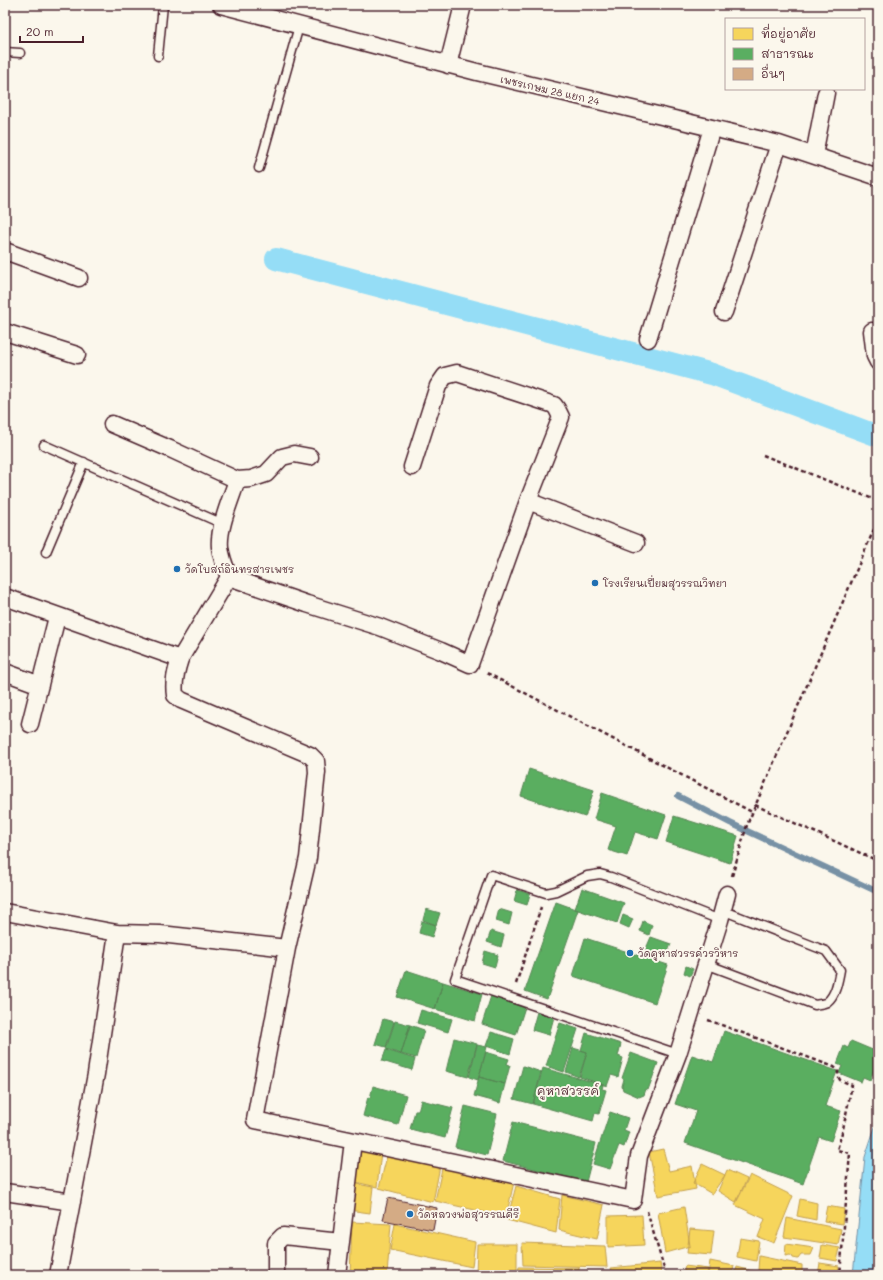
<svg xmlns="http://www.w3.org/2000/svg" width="883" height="1280" viewBox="0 0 883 1280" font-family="Mali,'Playpen Sans Thai',sans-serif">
<rect width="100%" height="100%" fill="#fbf7ec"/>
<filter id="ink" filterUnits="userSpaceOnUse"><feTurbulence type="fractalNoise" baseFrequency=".025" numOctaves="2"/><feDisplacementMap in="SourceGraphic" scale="8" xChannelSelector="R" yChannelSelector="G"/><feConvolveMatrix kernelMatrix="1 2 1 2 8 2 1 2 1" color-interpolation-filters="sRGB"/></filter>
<g filter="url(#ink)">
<!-- water -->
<path fill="#95ddf6" stroke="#7791a5" d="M878,1118V1275H853L865,1157Z"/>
<!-- homes -->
<path fill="#f6d55c" stroke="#c29e4d" d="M357,1147L381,1152L377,1187L351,1181Z
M663,1149L669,1171L692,1166L696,1189L658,1196L649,1152Z
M388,1152L440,1166L433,1202L379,1188Z
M443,1164L514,1182L506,1217L435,1201Z
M702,1164L725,1175L712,1194L693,1183Z
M727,1170L747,1179L736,1202L718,1191Z
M750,1175L793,1196L774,1243L758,1237L765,1219L735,1205Z
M352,1183L373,1187L370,1213L348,1210Z
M516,1186L560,1199L556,1233L507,1220Z
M562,1195L604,1205L597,1239L559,1230Z
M800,1199L817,1203L816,1220L797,1216Z
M827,1206L844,1209L842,1224L824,1221Z
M684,1207L690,1246L665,1253L658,1213Z
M642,1215L644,1245L608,1247V1216Z
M787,1218L841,1229L838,1245L784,1237Z
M352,1222L391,1224L387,1275H350Z
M395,1224L475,1242L472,1267L390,1250Z
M690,1229L714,1231L711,1255L687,1253Z
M740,1238L759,1241L756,1261L737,1257Z
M522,1243L605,1246L607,1267L523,1265Z
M477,1244H517V1275H476Z
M786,1244L814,1248L811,1255H801L798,1259L793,1258L792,1256L790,1255L785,1256Z
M822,1245L840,1248L837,1261L820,1258Z
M759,1256L802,1265V1275H765L766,1272L758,1270Z
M710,1261L734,1266L732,1275H708Z
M660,1263L662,1275H613L611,1268Z
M820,1263L839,1266L838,1275H818Z
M685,1266L708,1269L707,1275H683Z
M519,1267L579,1268V1275H518Z
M737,1267L764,1274V1275H735Z"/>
<!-- public -->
<path fill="#5aae61" stroke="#558351" d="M529,769L594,790L585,817L521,796Z
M602,793L666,815L658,839L635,832L627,856L608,850L616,826L594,819Z
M674,816L738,836L730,863L666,842Z
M582,888L624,903L617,923L575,909Z
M517,890L530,894L527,905L514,901Z
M556,902L578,910L547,999L525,991Z
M426,909L440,913L436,925L423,920Z
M499,909L512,913L509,925L496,921Z
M623,915L633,919L629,928L620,924Z
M422,921L436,925L432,937L419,933Z
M643,921L652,925L649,935L640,931Z
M491,931L504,935L501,947L487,942Z
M651,937L671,944L665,959L645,951Z
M585,938L668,965L655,1003L573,976Z
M485,951L498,955L495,967L482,963Z
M686,966L693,969L690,976L684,973Z
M406,970L443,982L435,1009L397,997Z
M443,982L482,994L475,1021L435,1009Z
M491,996L525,1007L516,1035L482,1024Z
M421,1010L452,1019L448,1032L417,1023Z
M537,1012L554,1017L549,1035L532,1030Z
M383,1019L394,1022L386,1047L375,1044Z
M395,1021L410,1025L401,1054L386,1049Z
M560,1023L578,1029L564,1072L546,1066Z
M410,1025L424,1030L416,1058L401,1054Z
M724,1031L837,1071L825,1106L841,1111L831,1141L819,1137L803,1184L685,1143L696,1111L675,1104L692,1055L713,1062Z
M491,1032L514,1039L510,1054L486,1046Z
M586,1033L621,1044L618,1056L623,1058L618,1077L611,1075L607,1086L580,1077L587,1052L581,1050Z
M454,1038L477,1044L468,1077L446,1071Z
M851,1041L875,1051L873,1057L878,1060L870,1080L863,1077L861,1082L839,1073L842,1066L837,1064L844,1046L848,1048Z
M477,1045L487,1047L478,1080L469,1077Z
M573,1048L587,1052L579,1077L566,1072Z
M386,1050L415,1059L412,1070L382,1061Z
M486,1052L509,1059L507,1064L510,1065L505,1084L479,1077Z
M631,1053L658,1063L648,1090L646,1089L644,1095L639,1097L623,1090L622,1086L624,1079L622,1078Z
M523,1066L541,1072L533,1104L514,1099Z
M543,1068L603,1085L602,1089L606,1090L599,1114L595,1113L593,1121L533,1104Z
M479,1077L505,1084L500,1103L474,1096Z
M373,1086L406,1095L398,1125L363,1116L368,1097L370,1098Z
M421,1100L453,1108L445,1138L410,1129L415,1111H418Z
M465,1106L497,1114L487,1155L455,1147Z
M610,1112L628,1118L624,1130L629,1132L624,1147L619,1145L610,1169L593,1164Z
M513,1122L596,1143L586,1182L503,1161Z"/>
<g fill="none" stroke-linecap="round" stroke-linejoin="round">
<!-- stream -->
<path stroke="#7791a5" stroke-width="6" d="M678,796L730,823L878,892"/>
<!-- canal -->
<path stroke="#95ddf6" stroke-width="22" d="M276,259L712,374L878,436"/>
</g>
<!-- building -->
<path fill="#d4ab85" stroke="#4a1f2b" d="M388,1198L437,1208L433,1230L383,1220Z"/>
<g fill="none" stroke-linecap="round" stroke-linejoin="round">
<defs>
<path id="lane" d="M5,52L20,53
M158,56L163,5
M259,168L299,26
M44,445L223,524
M46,552L84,462
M706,964L815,1005C818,1004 824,1004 827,1002C836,995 838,980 840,970L826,951L722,910
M678,1054L455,979L491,875L546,893L556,891L587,876L600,874L611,877L720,920"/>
<path id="street" d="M221,5L477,72L779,144L878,177
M448,65L463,5
M814,155L826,93
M5,251L79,278
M724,312L779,144
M872,331L875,356L878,362
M5,332L77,355
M648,339L712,128
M112,424L170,449L237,480C231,499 218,528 220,547C221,557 225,567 229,577
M237,480L251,479L266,474L282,457L294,454L310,457
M528,501L636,543
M5,597L180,659C176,671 173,682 175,695L181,700L310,755L316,761L317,772L308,858L287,948L255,1120L633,1200L639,1156L678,1054L720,920L727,894
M180,659L229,577L307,604L380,627L441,651L470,664L528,501L561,417L557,409L554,405L457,373L445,376L438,386L412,467
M5,672L40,685
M30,724L57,617
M5,912L117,933L160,934L287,948
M5,1192L72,1202
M58,1275L96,1074L117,933
M276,1275V1243L283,1236L341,1242
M337,1275L353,1141"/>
</defs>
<!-- lane casing -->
<use href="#lane" stroke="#4a1f2b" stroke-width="11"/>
<!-- street casing -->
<use href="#street" stroke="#4a1f2b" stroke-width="19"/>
<!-- path -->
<path stroke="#4a1f2b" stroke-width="2.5" stroke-dasharray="4 3" stroke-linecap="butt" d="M763,455L878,501
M487,673L752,812
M755,805L878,861
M732,876L747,825L878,520
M516,984L541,907
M708,1020L834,1067L838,1070V1076L840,1080L852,1085L843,1129L837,1150L850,1153L840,1275
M647,1211L666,1275"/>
<!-- lane -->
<use href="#lane" stroke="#fbf7ec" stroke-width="8"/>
<!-- street -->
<use href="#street" stroke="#fbf7ec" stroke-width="16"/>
</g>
</g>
<!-- markers -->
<g fill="#1f6fb2" stroke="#fbf7ec" stroke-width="1.5">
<circle cx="177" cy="569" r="4"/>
<circle cx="595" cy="583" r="4"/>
<circle cx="630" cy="953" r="4"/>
<circle cx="410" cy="1214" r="4"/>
</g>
<g text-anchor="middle" stroke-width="4" stroke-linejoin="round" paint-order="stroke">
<!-- street labels -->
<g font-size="10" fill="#4a1f2b" stroke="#fbf7ec">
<text transform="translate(550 90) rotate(13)" y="4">เพชรเกษม 28 แยก 24</text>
</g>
<!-- poi labels -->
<g font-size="10" fill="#4a1f2b" stroke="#fbf7ec" text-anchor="start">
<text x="185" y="573">วัดโบสถ์อินทรสารเพชร</text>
<text x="603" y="587">โรงเรียนเปี่ยมสุวรรณวิทยา</text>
<text x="638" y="957">วัดคูหาสวรรค์วรวิหาร</text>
<text x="418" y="1218">วัดหลวงพ่อสุวรรณคีรี</text>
</g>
<!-- quarter labels -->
<g font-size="12" fill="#4a1f2b" stroke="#fbf7ec">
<text x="568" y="1095">คูหาสวรรค์</text>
</g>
</g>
<!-- margin -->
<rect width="883" height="1280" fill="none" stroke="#fbf7ec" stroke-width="20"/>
<rect x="10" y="10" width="863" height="1260" fill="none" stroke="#4a1f2b" stroke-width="1.5" filter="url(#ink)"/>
<!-- legend -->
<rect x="725" y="18" width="140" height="72" fill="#fbf7ec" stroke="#b4a19f"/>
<rect x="733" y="28" width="20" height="12" fill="#f6d55c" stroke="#b4a19f"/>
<text x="761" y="38" font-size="12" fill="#4a1f2b">ที่อยู่อาศัย</text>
<rect x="733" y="48" width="20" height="12" fill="#5aae61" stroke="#b4a19f"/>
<text x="761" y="58" font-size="12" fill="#4a1f2b">สาธารณะ</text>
<rect x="733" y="68" width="20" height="12" fill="#d4ab85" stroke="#b4a19f"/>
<text x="761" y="78" font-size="12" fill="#4a1f2b">อื่นๆ</text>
<!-- scale -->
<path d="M20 36v6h63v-6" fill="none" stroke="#4a1f2b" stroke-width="2"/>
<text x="26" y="36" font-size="12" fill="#4a1f2b" stroke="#fbf7ec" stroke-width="3" paint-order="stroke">20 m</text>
</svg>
